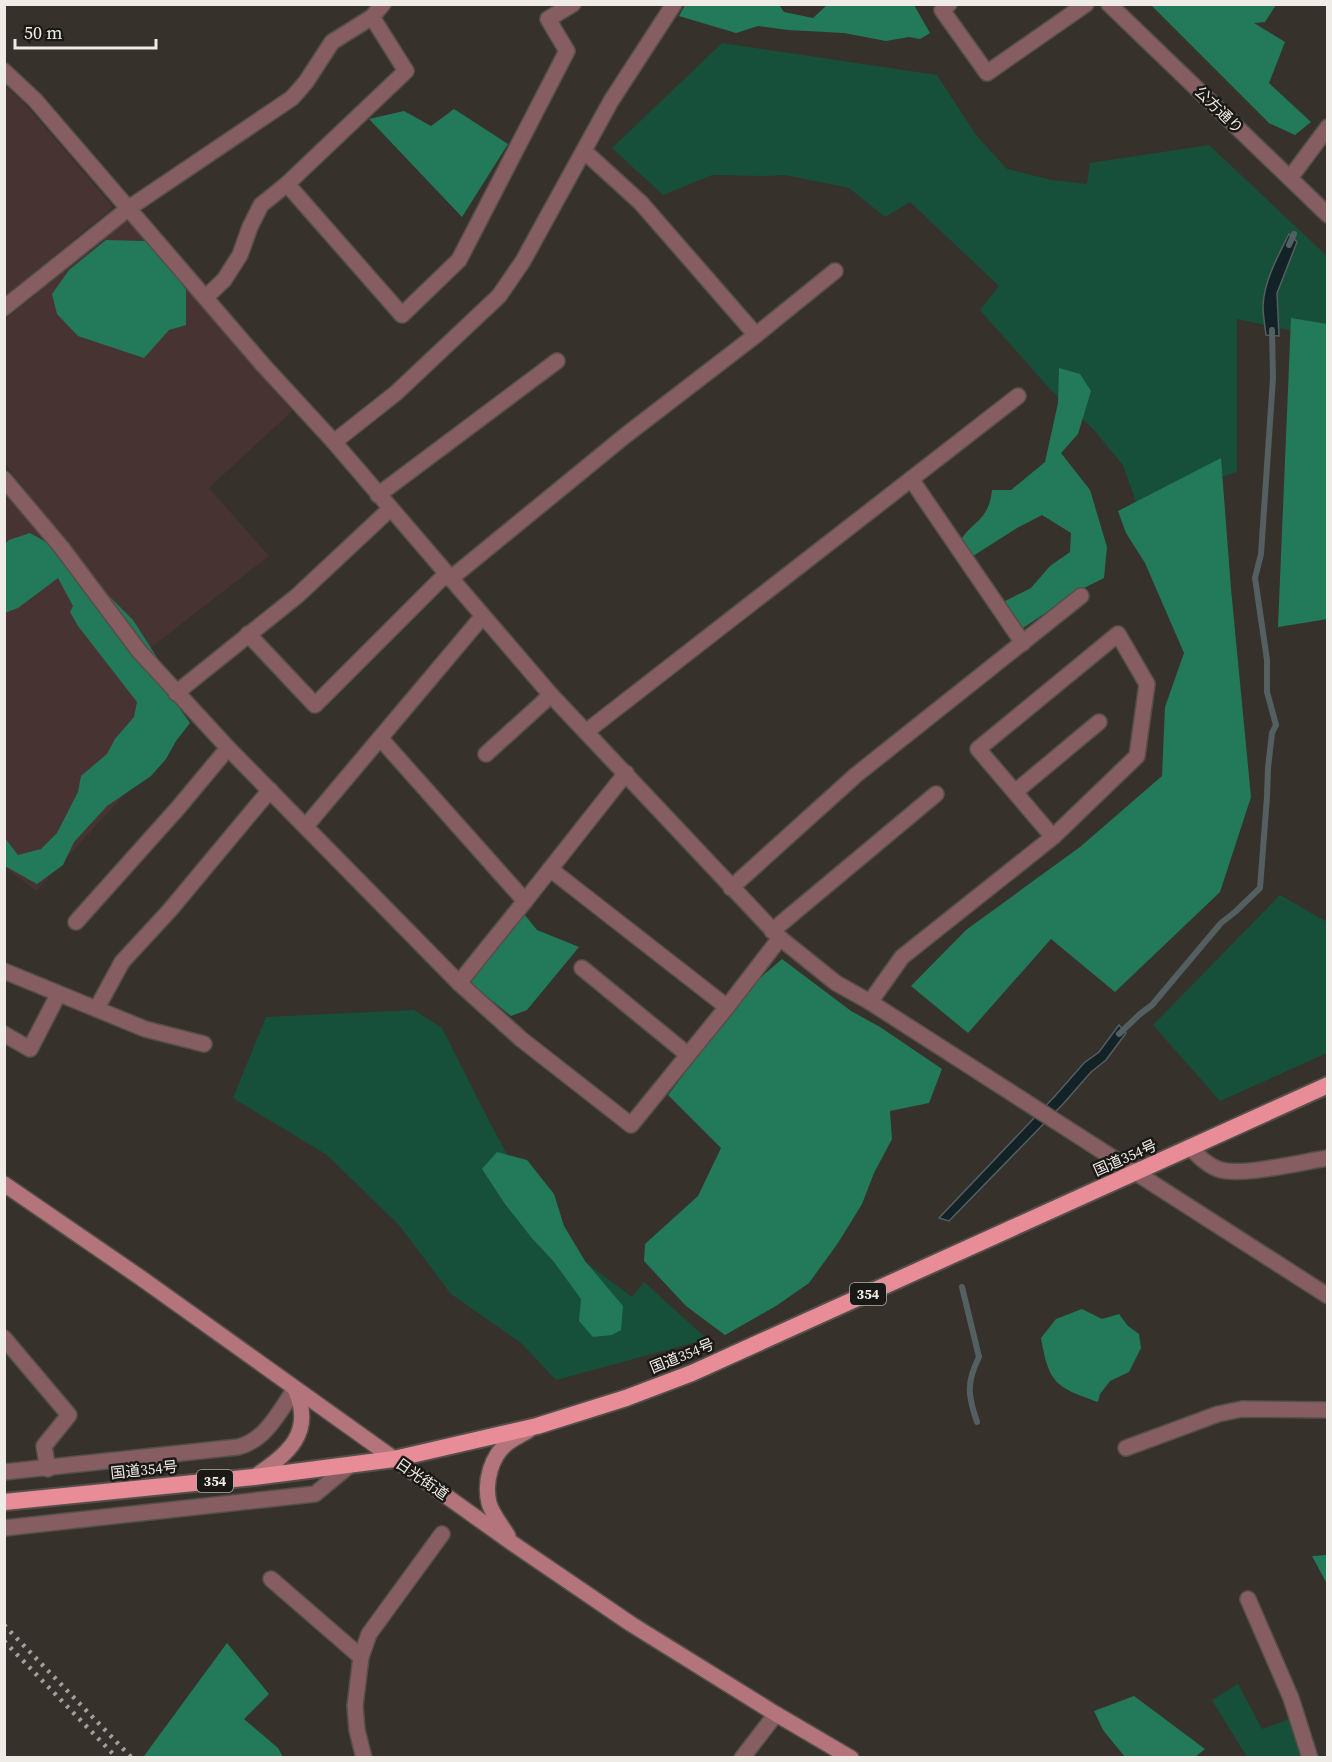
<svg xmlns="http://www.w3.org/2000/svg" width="1332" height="1762" viewBox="0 0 1332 1762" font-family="'Source Serif 4','Noto Sans JP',serif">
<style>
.industrial{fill:#483333}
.green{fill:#17503a}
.forest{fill:#237a5a}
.water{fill:#122227;stroke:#545f61;stroke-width:1.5}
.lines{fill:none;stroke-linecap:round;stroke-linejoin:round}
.stream{stroke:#545f61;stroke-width:6}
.minor-casing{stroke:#544f49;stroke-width:18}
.tertiary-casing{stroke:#544f49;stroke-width:18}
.secondary-casing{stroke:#544f49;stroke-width:18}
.trunk-casing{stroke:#544f49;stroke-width:20}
.minor{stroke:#865d61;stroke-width:15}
.tertiary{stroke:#865d61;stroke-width:15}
.secondary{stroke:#b4747b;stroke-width:15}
.trunk{stroke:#e88d98;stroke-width:16}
.rail{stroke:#a39f9a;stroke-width:4.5;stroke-dasharray:3 6;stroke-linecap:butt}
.labels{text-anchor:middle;stroke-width:5;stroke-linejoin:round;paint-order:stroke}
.shield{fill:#1b1916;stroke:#afada9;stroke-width:1.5}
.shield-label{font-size:14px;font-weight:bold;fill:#efece8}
.street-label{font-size:15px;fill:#efece8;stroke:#1b1916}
</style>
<rect width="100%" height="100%" fill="#36312b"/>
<!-- industrial -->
<g class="industrial">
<path d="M5 86 25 104 113 207 5 297Z"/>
<path d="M127 219 292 411 209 488 269 556 149 649 5 464V320Z"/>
<path d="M4 489 190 723 36 891 5 867Z"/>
</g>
<!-- green -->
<g class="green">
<path d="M722 43 937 75 976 135 1007 169 1051 180 1087 184 1090 163 1209 145 1327 256V338L1237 319V472L1136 502 1123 465 1094 430 1049 388 980 310 999 286 910 202 885 217 849 188 785 175 766 176 712 175 663 195 612 148Z"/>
<path d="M1280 895 1327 922V1053L1220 1101 1153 1025Z"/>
<path d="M414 1010 442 1028 490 1123 553 1238 632 1297 644 1282 707 1339 556 1380 521 1343 451 1294 399 1225 327 1155 233 1098 266 1017Z"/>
<path d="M1238 1684 1262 1729 1290 1719 1304 1757H1247L1212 1700Z"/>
</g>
<!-- forest -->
<g class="forest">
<path d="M685 5H779L784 12 813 18 827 5H914L930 33 920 39 909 37 886 41 844 33 788 30 758 26 736 33 679 16Z"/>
<path d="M1151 5H1276L1265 22 1254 23 1285 42 1269 83 1311 122 1295 135 1269 123Z"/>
<path d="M454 109 508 144 462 217 369 119 404 111 431 126Z"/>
<path d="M106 240 145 241 169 265 186 290V325L169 330 144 358 78 336 57 314 52 294 69 270Z"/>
<path d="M1291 318 1327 324 1328 619 1278 627Z"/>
<path d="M1059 368 1080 374 1091 391 1078 434 1061 453 1090 490 1107 547 1104 578 1078 591 1020 630 1005 601 1031 588 1050 566 1070 552 1071 533 1042 515 1017 528 962 563 961 539C976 519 989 519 992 490H1011L1045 462 1058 403Z"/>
<path d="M1221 458 1231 589 1251 797 1220 892 1115 992 1051 939 968 1033 911 986 966 930 1080 847 1162 776 1165 707 1184 653 1145 563 1126 533 1118 511Z"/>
<path d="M30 533 80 561 106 593 133 620 158 659 178 706 190 723 176 741 166 759 151 776 107 806 74 842 63 865 37 884 5 866 4 837 18 855 41 849 57 833 78 792 81 776 107 754 115 739 134 717 137 702 78 626 70 612 73 606 58 578 18 608 5 613V544L9 540Z"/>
<path d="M524 914 537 930 579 947 527 1010 511 1016 468 981Z"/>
<path d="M782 959 851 1011 880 1027 942 1069 929 1103 890 1111 892 1139 874 1173 862 1204 838 1243 809 1283 776 1306 725 1335 686 1306 644 1261 645 1244 698 1196 721 1148 668 1095 752 985Z"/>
<path d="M497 1152 527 1160 554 1194 564 1226 585 1261 623 1306 621 1330 612 1335 593 1337 579 1321 581 1299 554 1262 531 1237 505 1204 482 1169Z"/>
<path d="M1082 1309 1102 1319 1119 1314 1128 1326 1139 1334 1141 1348 1129 1372 1110 1381 1100 1394 1098 1402C1056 1387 1049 1384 1041 1338L1056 1319Z"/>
<path d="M1327 1555H1328L1327 1584 1312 1556Z"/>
<path d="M227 1643 269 1694 244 1719 278 1748 283 1757H145L144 1756Z"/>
<path d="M1134 1696 1205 1749 1195 1757H1125L1103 1730 1094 1711Z"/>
</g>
<!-- water -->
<g class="water">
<path d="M1289 234 1297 242 1277 293 1279 336 1266 335C1265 326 1263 316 1263 306 1264 281 1278 256 1289 234Z"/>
<path d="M1119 1025 1126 1033 1106 1060 1091 1072 1063 1104 949 1221 939 1218 1055 1096 1084 1063 1099 1052Z"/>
</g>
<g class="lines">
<!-- stream -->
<g class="stream">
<path d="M1289 245 1294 234"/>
<path d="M1119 1034 1140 1014 1152 1005 1221 923 1235 912 1260 888 1267 797 1268 768 1272 733 1276 725 1267 692V660L1255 578 1261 554 1273 378 1272 330"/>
<path d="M962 1287 979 1357C966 1383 968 1396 977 1422"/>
</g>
<defs>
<g id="minor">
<path d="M949 4 942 10 987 73 1086 4"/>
<path d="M372 17 406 71 287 184 402 315 459 260 567 51 548 19 573 4"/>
<path d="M4 71 35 100 264 366 334 442 551 695 780 938 836 983 870 1002 1328 1296"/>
<path d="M1290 178 1328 127"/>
<path d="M206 297 224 280 240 255 250 227 261 205 287 184"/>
<path d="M4 308 129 208 292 98 306 82 332 42 372 17 383 4"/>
<path d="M756 335 835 271"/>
<path d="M334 442 396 393 499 296 523 261 611 101 674 4"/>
<path d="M4 479 62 548 139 651 228 748 459 983 521 1039 631 1125 727 1007 780 938"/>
<path d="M911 479 1023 643"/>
<path d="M378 495 557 361"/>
<path d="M450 579 626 435 756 335 641 203 584 151"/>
<path d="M248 634 315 705 446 574"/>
<path d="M176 693 297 596 390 509"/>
<path d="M587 731 1018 396"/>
<path d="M380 738 525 901 459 983"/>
<path d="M486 754 551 695"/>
<path d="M1015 792 1099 722"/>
<path d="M306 826 482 617"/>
<path d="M550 869 727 1007"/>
<path d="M731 888 856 775 1081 596"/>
<path d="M525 901 626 773"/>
<path d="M76 922 178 808 228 748"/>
<path d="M772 931 936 794"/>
<path d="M582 968 687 1054"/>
<path d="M4 971 145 1029 204 1044"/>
<path d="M870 1002 902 957 1053 837 1137 756 1147 684 1118 634 978 749 1053 837"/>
<path d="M97 1008 122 962 170 910 270 790"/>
<path d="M4 1034 30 1049 58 995"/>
<path d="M1191 1148C1199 1157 1209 1167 1221 1170 1245 1176 1301 1162 1328 1158"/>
<path d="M4 1338 69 1415 44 1446 48 1469"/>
<path d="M1126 1448 1218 1414 1242 1409 1328 1410"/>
<path d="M4 1472 238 1447C266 1440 279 1412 295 1389"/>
<path d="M4 1528 315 1494 350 1465"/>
<path d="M271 1579 361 1657"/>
<path d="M1248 1599 1291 1698 1310 1758"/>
<path d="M364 1758 357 1730 355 1706 361 1657 369 1634 442 1534"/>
<path d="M742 1758 776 1714"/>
</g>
<path id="tertiary" d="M1109 4 1328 215"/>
<g id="secondary">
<path d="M4 1184 141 1278 512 1543 631 1624 776 1714 851 1758"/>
<path d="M254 1477C288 1454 315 1433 295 1389"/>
<path d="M508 1536C502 1526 492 1514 489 1503 484 1482 491 1455 509 1442 515 1438 523 1434 529 1430"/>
</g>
<path id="trunk" d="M4 1502 254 1477 394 1459 537 1426 626 1398 692 1373 1328 1085"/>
</defs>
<!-- minor casing -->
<use href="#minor" class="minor-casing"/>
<!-- tertiary casing -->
<use href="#tertiary" class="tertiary-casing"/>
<!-- secondary casing -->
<use href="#secondary" class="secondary-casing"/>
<!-- trunk casing -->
<use href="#trunk" class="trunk-casing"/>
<!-- minor -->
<use href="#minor" class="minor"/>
<!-- tertiary -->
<use href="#tertiary" class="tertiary"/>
<!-- secondary -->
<use href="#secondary" class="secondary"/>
<!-- trunk -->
<use href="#trunk" class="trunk"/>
<!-- rail -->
<g class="rail">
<path d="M4 1625 132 1758"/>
<path d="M4 1641 117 1758"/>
</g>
</g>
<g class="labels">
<!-- shield labels -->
<g class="shield">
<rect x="850" y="1283" width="36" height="22" rx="4.5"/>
<rect x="197" y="1470" width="36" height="22" rx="4.5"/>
</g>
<g class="shield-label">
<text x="868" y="1299">354</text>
<text x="215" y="1486">354</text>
</g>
<!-- street labels -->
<g class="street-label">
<text transform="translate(1219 110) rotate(44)" y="5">公方通り</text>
<text transform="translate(1125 1158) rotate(-24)" y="5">国道354号</text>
<text transform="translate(682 1356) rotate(-22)" y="5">国道354号</text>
<text transform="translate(144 1470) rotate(-6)" y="5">国道354号</text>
<text transform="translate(422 1479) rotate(35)" y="5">日光街道</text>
</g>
</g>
<!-- border -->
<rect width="1332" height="1762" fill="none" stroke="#efece8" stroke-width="12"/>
<!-- scale -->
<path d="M15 39v9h141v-9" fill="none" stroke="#efece8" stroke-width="3"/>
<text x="24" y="39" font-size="18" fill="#efece8" stroke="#1b1916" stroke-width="4.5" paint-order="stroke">50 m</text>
</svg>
